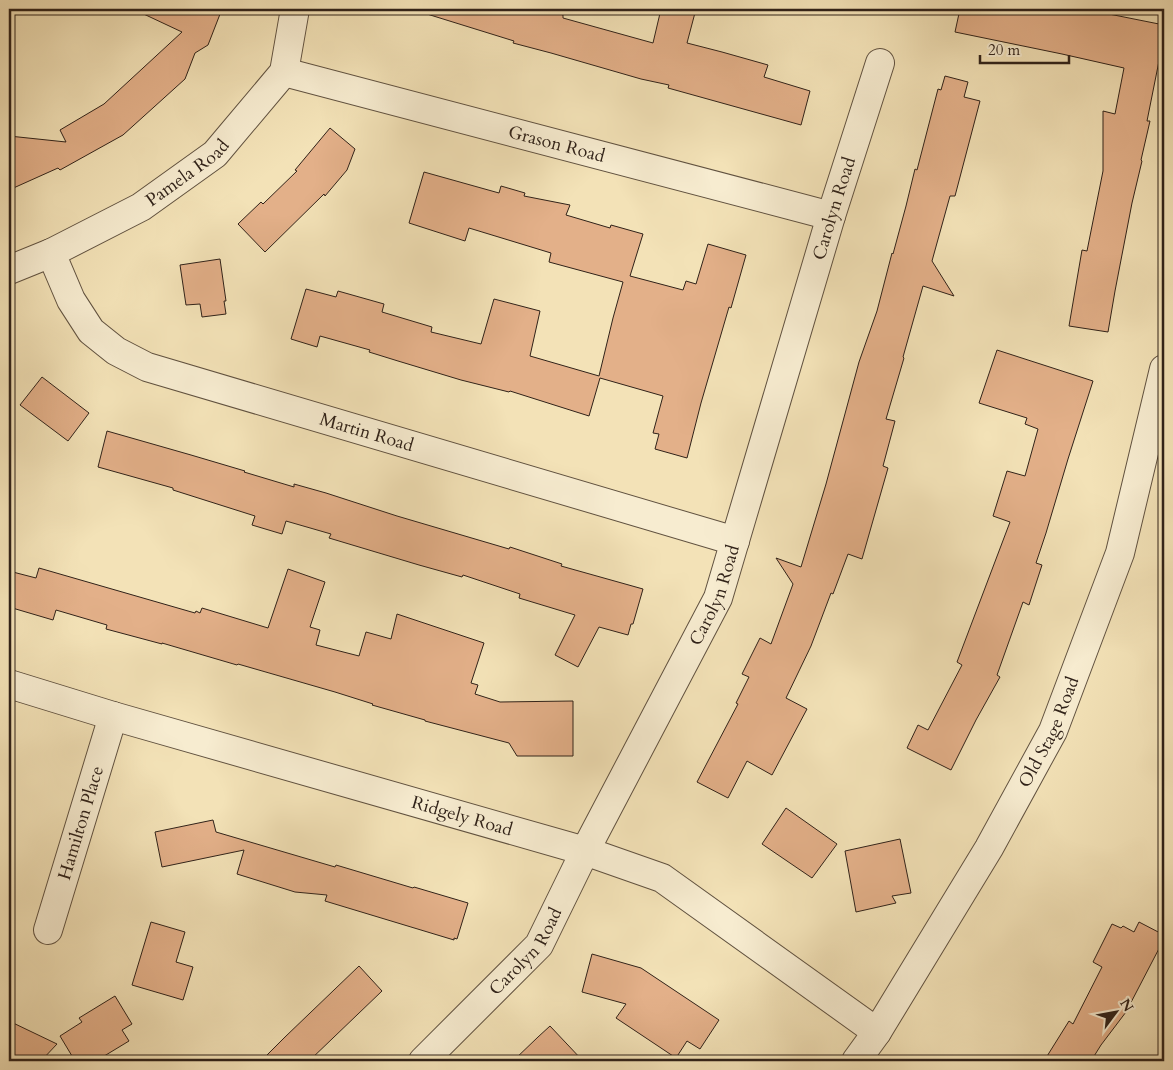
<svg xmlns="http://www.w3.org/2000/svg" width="1173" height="1070" viewBox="0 0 1173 1070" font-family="Cardo,serif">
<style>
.building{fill:#e3b089;stroke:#302219}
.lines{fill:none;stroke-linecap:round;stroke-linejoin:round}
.minor-casing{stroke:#615240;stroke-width:30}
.minor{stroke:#f7ecd0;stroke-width:28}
.labels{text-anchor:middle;stroke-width:5;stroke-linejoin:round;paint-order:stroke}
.street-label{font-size:18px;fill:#302219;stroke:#f7ecd0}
</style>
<rect width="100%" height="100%" fill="#f3e2b7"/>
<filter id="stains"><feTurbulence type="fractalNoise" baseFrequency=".004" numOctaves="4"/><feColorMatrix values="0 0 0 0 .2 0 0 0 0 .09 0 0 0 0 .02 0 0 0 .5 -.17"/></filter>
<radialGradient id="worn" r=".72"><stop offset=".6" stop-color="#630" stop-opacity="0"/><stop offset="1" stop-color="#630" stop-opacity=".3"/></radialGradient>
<!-- building -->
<g class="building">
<path d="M133 9H222L208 45 195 53 185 79 123 135 60 170 58 168 9 190V136L66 142 60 130 104 104 182 32Z"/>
<path d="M428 9H543L563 15V18L653 43 661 9H696L687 43 722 52 768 65 764 77 810 91 801 125 668 88 669 85 641 79 551 53 513 43 514 41 427 14Z"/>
<path d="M960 9H1084L1164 25V36L1147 121H1150L1141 160 1142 161 1132 203 1115 291 1108 332 1069 326 1082 250 1087 251 1103 171V111L1115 114 1124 68 1062 54 955 32Z"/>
<path d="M945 76 968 82 964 97 980 101 955 196H950L932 261 954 296 923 286 903 357 904 358 886 419 895 421 883 466 888 468 862 559 848 554 833 594 831 593 811 646 786 698 807 709 772 775 747 761 728 798 697 782 738 704 736 703 749 677 742 674 760 638 771 644 793 584 776 558 801 567 826 484 859 362 877 311 892 253 893 254 906 206 915 169 917 170 938 89 941 90Z"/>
<path d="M330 128 355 149 347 170 325 196 324 194 265 252 238 224 261 202 263 204 297 171 295 170Z"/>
<path d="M424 172 499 193 501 186 525 193 524 196 570 205 566 215 610 228 611 225 643 234 630 276 683 290 686 281 696 284 708 244 746 255 731 308 729 307 701 403 687 458 655 449 659 434 653 433 663 396 600 378 589 416 510 391 509 392 461 380 398 361 369 352 370 350 320 336 317 347 291 339 306 289 336 297 338 291 384 304 382 312 432 327 431 332 481 344 494 299 540 311 530 356 599 376 613 318 623 282 549 262 551 253 469 228 465 241 409 223Z"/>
<path d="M220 259 226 301H224L226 314 202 317 200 304 186 305 180 265Z"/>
<path d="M997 350 1093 381 1068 459 1046 533 1036 563 1042 565 1029 605 1023 602 997 675 1000 677 976 720 951 770 907 748 918 725 928 730 962 665 957 662 1010 522 993 516 1007 471 1025 476 1038 429 1025 424 1027 418 979 403Z"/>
<path d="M42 377 89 413 68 441 20 405Z"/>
<path d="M107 431 191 455 245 471 244 472 294 487V484L326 493 397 516 509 549 510 547 562 564 561 566 643 589 633 624H631L628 635 599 627 578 667 555 655 575 615 519 598 520 594 463 575 462 577 419 565 329 538 331 534 286 521 282 534 252 525 255 516 173 490V488L98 467Z"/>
<path d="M39 568 195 613 196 611 200 613 202 608 268 628 288 569 325 582 310 627 320 630 316 645 359 656 366 632 391 639 397 614 484 643 471 683 478 685 475 694 500 702 573 701V756H517L509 743 425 721V720L372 705 373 704 335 692 238 664 237 665 162 643V644L106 629 107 625 56 610 53 620 9 607V571L36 578Z"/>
<path d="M786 808 837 844 812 878 762 844Z"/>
<path d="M213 820 216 832 335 867 336 865 413 888 414 887 468 903 457 939 454 938V940L325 901 327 895 295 892 237 874 244 850 162 867 155 832Z"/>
<path d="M900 839 911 893 892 896 896 903 856 912 845 851Z"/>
<path d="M151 922 185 932 176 962 193 967 183 1000 132 985Z"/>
<path d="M1139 922 1164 935V939L1126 1012 1101 1045 1091 1061H1044L1069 1021 1073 1024 1102 967 1093 962 1112 924 1121 928 1123 926 1134 932Z"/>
<path d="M592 954 641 968 719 1020 700 1049 687 1041 676 1058 616 1018 626 1004 582 992Z"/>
<path d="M359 966 382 991 309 1061H261L285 1037Z"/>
<path d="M115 996 132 1024 122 1030 129 1041 96 1061H75L60 1036 82 1022 79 1018Z"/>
<path d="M9 1021 57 1044 41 1061H9Z"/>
<path d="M550 1026 583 1061H513L538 1037Z"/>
</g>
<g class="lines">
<defs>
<g id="minor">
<path id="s1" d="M284 72 831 216"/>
<path id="s2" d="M51 253 71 300 91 331 116 351 147 367 735 541"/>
<path id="s3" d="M9 270 51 253 141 207 215 154 284 72 295 9"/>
<path id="s4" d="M9 684 113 716 585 851 662 878 877 1032"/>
<path id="s5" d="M48 930 113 716"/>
<path id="s6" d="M423 1061 539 945 585 851 718 598 831 216 880 63"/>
<path id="s7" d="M856 1061 877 1032 989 848 1053 731 1120 553 1164 369"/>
</g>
</defs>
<!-- minor casing -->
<use href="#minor" class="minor-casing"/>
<!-- minor -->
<use href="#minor" class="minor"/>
</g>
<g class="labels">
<!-- street labels -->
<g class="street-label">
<text dy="6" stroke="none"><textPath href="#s1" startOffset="282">Grason Road</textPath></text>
<text dy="6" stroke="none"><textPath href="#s3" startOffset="204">Pamela Road</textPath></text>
<text dy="6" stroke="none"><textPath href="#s6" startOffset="961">Carolyn Road</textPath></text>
<text dy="6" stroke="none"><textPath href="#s2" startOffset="384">Martin Road</textPath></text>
<text dy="6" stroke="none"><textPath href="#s6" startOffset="556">Carolyn Road</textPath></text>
<text dy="6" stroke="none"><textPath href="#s7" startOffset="382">Old Stage Road</textPath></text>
<text dy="6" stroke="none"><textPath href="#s4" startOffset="472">Ridgely Road</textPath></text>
<text dy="6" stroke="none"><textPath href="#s5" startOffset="112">Hamilton Place</textPath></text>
<text dy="6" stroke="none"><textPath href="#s6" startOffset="151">Carolyn Road</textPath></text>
</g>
</g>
<!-- margin -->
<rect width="1173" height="1070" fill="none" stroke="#f3e2b7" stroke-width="30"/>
<rect x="10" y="10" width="1153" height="1050" fill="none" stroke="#302219" stroke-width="2.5"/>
<rect x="15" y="15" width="1143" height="1040" fill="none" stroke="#302219"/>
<!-- north arrow -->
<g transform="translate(1116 1012) rotate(58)" stroke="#f7ecd0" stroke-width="4" paint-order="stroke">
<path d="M0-4L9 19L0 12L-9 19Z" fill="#302219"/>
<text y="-8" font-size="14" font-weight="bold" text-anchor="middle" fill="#302219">N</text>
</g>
<!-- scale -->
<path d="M980 55v8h89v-8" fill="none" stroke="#302219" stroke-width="2.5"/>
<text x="988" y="55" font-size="15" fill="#302219" stroke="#f7ecd0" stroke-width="4" paint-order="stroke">20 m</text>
<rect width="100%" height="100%" filter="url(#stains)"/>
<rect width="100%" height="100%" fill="url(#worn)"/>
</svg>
